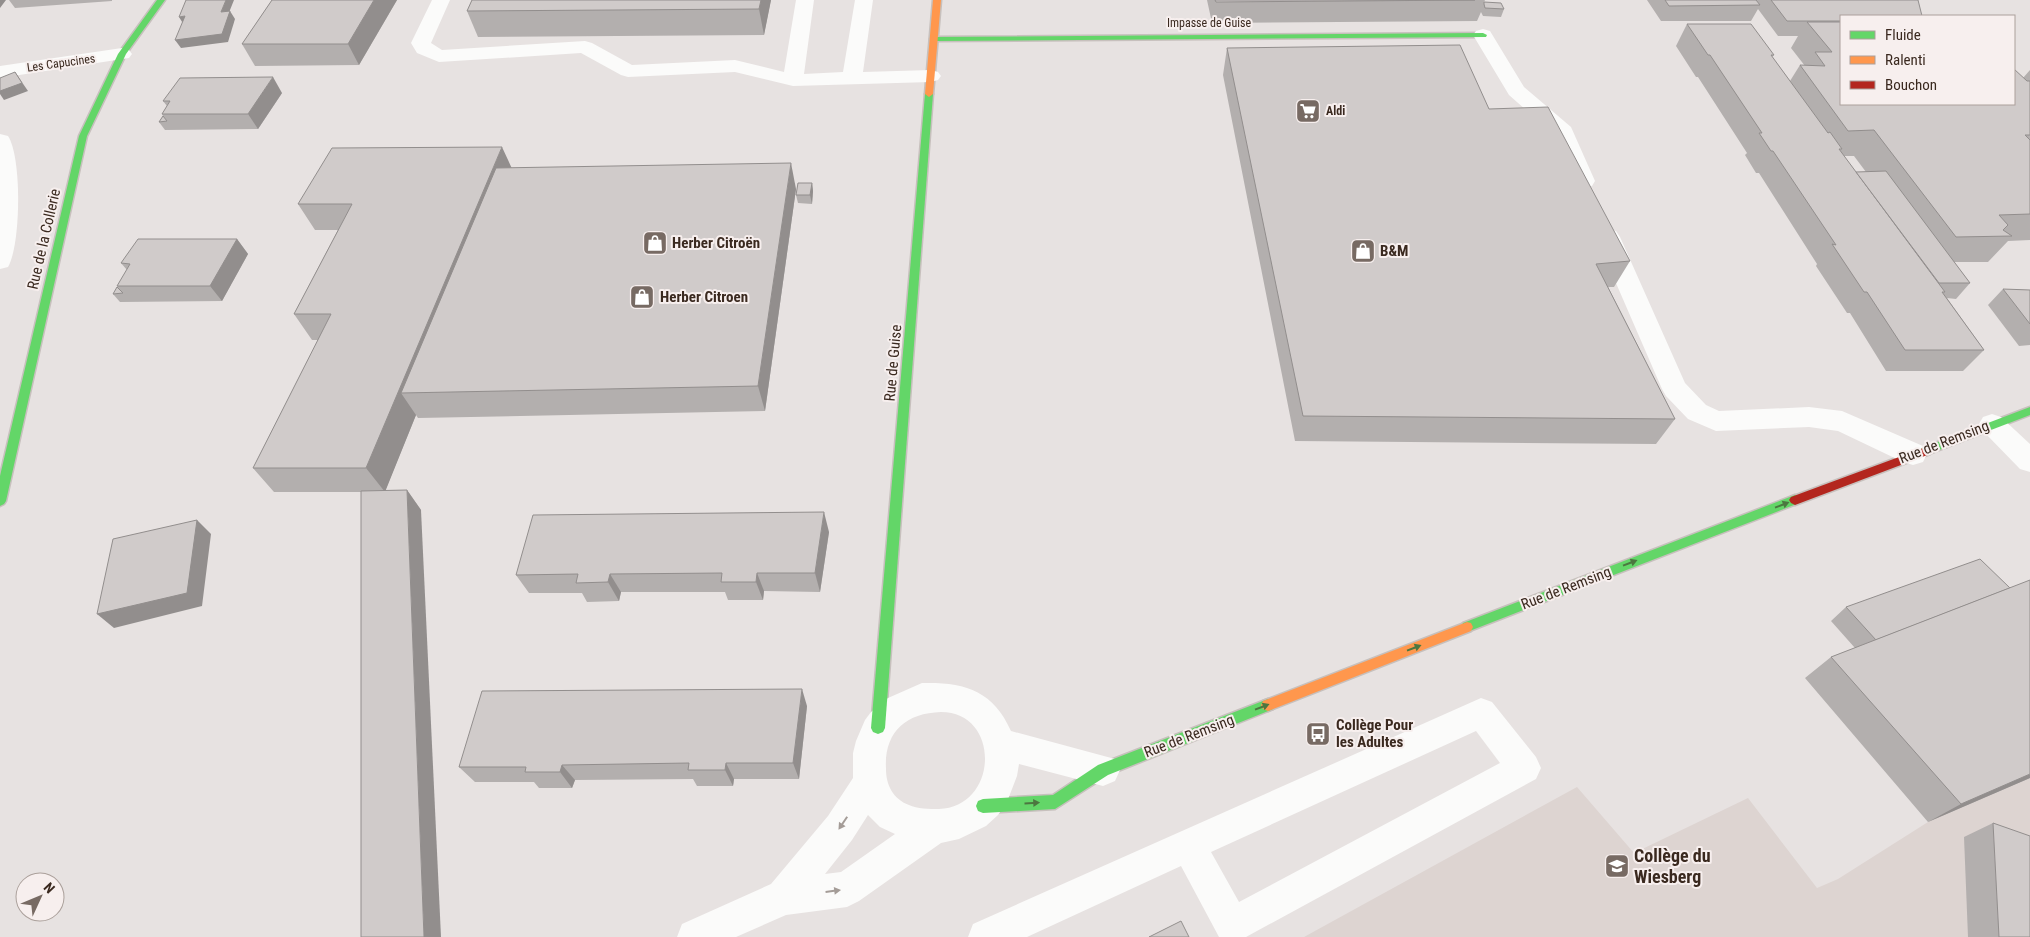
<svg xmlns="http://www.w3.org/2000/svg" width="2030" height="937" viewBox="0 0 2030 937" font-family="'Roboto Condensed',sans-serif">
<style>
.built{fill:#ddd4d1}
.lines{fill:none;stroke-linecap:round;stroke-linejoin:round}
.fast-casing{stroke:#c7c0bd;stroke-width:3}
.slow-casing{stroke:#c7c0bd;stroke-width:3}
.jam-casing{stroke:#c7c0bd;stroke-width:3}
.lane{fill:#fbfbfa;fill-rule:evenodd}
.street{fill:#fbfbfa;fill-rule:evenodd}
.fast{fill:#63d668;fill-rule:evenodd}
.slow{fill:#ff974d;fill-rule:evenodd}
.jam{fill:#b3261e;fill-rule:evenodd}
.wall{fill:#b3afae;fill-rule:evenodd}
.shaded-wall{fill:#928e8d}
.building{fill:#d0cbca;stroke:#928e8d}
.oneway{fill:#4c7740}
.oneway2{fill:#a49c97}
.labels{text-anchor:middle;stroke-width:4;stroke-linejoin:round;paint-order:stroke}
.far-street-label{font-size:12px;fill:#3a291f;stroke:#f7efee}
.far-poi-label{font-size:12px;font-weight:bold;fill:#3a291f;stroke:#f7efee;text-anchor:start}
.street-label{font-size:15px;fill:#3a291f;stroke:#f7efee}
.poi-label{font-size:15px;font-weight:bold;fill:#3a291f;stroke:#f7efee;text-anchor:start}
.near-poi-label{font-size:18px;font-weight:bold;fill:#3a291f;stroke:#f7efee;text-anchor:start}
</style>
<rect width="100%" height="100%" fill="#e7e2e1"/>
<!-- built -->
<path class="built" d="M2030 778V937H1304L1577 787 1634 853 1748 798 1817 888 1838 879 1928 822Z"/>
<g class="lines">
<defs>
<g id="fast">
<path d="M157 0H165L126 54 87 136 6 501 4 504 0 506V476L79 136 118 54Z"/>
<path d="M1483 33 1487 35 1486 37 934 41 930 39 934 37Z"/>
<path d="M929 91 933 94 885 728 883 732 878 734 873 732 871 728 925 94Z"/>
<path d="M2030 407V415L1926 455 1922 454 1920 451 1922 448Z"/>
<path d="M1795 495 1799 497 1801 500 1799 503 1467 632 1463 631 1461 627 1463 623Z"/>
<path d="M1268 699 1273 701 1275 705 1273 709 1108 775 1055 809 983 813 978 811 976 806 978 801 983 799 1053 795 1098 765Z"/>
</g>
<g id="slow">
<path d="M933 0H941L933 94 929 97 925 94Z"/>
<path d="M1467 622 1471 623 1473 627 1471 631 1268 711 1263 709 1261 705 1263 701Z"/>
</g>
<path id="jam" d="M1926 447 1930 448 1932 451 1930 454 1795 505 1791 503 1789 500 1791 497Z"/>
</defs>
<!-- fast casing -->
<use href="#fast" class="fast-casing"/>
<!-- slow casing -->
<use href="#slow" class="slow-casing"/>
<!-- jam casing -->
<use href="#jam" class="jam-casing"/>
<!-- lane -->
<g class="lane">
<path d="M432 0H450L431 43 442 50 585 41 592 43 632 65 735 60 784 72 796 0H814L804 74 843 72 855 0H873L863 72 931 70 938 72 941 76 938 80 931 82 793 86 735 72 628 77 621 75 581 53 439 62 417 53 411 43Z"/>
<path d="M1483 29 1490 31 1524 87 1571 127 1595 181 1592 186 1584 188 1576 186 1554 135 1509 95 1473 35 1476 31Z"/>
<path d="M1608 229 1616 231 1620 237 1685 383 1706 405 1719 411 1809 407 1842 411 1923 446 1927 454 1923 462 1913 465 1903 462 1838 431 1809 427 1716 431 1688 419 1666 396 1662 389 1596 237 1600 231Z"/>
<path d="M1481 698 1492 702 1536 757 1541 768 1536 779 1246 937H1219L1181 866 1027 937H968L973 924ZM1476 731 1500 763 1239 902 1211 852Z"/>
</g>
<!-- street -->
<g class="street">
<path d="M122 48 129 50 132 54 129 58 0 78V66Z"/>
<path d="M0 134 8 136C22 157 21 245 8 267L0 269Z"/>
<path d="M1992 414 2001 417 2030 444V472L2020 469 1983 431 1979 424 1983 417Z"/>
<path d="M922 683C964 682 993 690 1011 731L1115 759 1120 770 1115 781 1103 786 1019 764 1017 776 1007 802 998 815 986 826 959 839 941 843 859 901 847 907 786 915 736 937H677L682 924 771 884 828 816 853 778V753L856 741 865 720 871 712 888 698ZM941 712C1001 712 999 807 939 809 929 809 917 809 909 805 893 799 886 785 886 769 884 733 905 713 941 712ZM868 815 880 827 895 834 841 872 825 874 852 840Z"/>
</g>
<!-- fast -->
<use href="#fast" class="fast"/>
<!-- slow -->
<use href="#slow" class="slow"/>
<!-- jam -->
<use href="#jam" class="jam"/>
</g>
<!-- wall -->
<g class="wall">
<path d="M9 0H112V1L15 8Z"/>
<path d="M272 0H397L359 65 255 66 242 44Z"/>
<path d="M472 0H771L764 35 478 37 467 11Z"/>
<path d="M1207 0H1485L1484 2 1504 9 1501 17 1483 16 1481 12 1477 21 1212 23Z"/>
<path d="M1647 0H1918L1841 104 2023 78 2030 70V240L2008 241 1988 262H1954L1970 283 1956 299 1947 298 1984 350 1963 371H1886L1850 313H1847L1816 266 1817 264 1759 173H1756L1745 155 1747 153 1698 77H1696L1676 46 1687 24 1774 55 1772 57 1790 81 1800 65 1805 66 1791 48 1798 36H1778L1758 9 1751 21H1661ZM1844 156H1854L1866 172H1856Z"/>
<path d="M1227 48 1489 109 1630 261 1614 287H1608L1675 419 1656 444 1295 441 1223 75Z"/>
<path d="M282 93 258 129 165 130 159 122 163 116 162 114 167 106 163 101Z"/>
<path d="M512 168 796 189 765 411 418 418 416 415 385 491 407 490 421 510 361 492H274L253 468 318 340H312L294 314 338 230H315L298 204Z"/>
<path d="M812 183 813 191 812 204 798 203 796 195Z"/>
<path d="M237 239 248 254 222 301 120 302 113 294 127 270 121 263Z"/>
<path d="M2003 289 2030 290V345L2019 346 1988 305Z"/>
<path d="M829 532 820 592 764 591 763 600H728L725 592H621L619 601 587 602 582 593H529L516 575Z"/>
<path d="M1846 607 2030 778 1928 822 1805 678 1831 657 1855 648 1831 621Z"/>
<path d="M807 706 799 779H734L733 786H697L693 779 575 780 572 788H539L534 782H475L459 767Z"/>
<path d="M1993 823 2030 937H1968L1964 837Z"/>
</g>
<!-- shaded-wall -->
<g class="shaded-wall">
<path d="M0 0H6L0 8Z"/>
<path d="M226 0H234L226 20 221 12Z"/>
<path d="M374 0H397L359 65 348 44Z"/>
<path d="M761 0H771L764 35 759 9Z"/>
<path d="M230 11 235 19 228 42 181 48 175 40Z"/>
<path d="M185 16 184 25 179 17Z"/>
<path d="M15 72 28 91 4 100 0 94V91Z"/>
<path d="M273 77 282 93 258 129 248 114Z"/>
<path d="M502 147 514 173 401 393 416 415 385 492 366 468Z"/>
<path d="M791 163 796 189 765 411 758 386Z"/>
<path d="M812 183 813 191 812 204 810 195Z"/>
<path d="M237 239 248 254 222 301 210 286Z"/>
<path d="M407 490 421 510 441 937H424Z"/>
<path d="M824 512 829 532 820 592 815 573Z"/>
<path d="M197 520 211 534 202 606 114 628 97 614Z"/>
<path d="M757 573 764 591 763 600 756 582Z"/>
<path d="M610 574 621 592 619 601 608 582Z"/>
<path d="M802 689 807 706 799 779 793 763Z"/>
<path d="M726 763 734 779 733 786 725 770Z"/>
<path d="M562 765 575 780 572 788 560 772Z"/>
<path d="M2030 774V778L1928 822 1961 804Z"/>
</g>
<!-- building -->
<g class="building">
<path d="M186 0H226L221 12 230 11 222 34 175 40 185 16 179 17Z"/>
<path d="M272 0H374L348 44H242Z"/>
<path d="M472 0H761L759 9 467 11Z"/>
<path d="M1215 0H1475L1216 2Z"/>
<path d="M1665 0H1756L1760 5 1669 6Z"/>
<path d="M1771 0H1918L1922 16H1841V21H1787Z"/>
<path d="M1484 2 1501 3 1504 9 1485 8 1484 4Z"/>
<path d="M1807 22H1841V104H2014V69L2027 81H2030V135H2025L2030 140V214L1999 215 2008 225 2003 230 2012 236 1956 237 1874 130 1848 131 1800 65 1825 66 1815 52H1832Z"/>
<path d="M1687 24H1751L1774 55H1771L1828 133 1830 132 1842 149H1839L1945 292H1942L1984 350H1905L1867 292H1864L1832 244 1836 245 1773 151H1771L1759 133H1762L1710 55H1708Z"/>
<path d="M1460 45 1489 109 1548 107 1630 261 1596 264 1675 419 1303 416 1227 48Z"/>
<path d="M15 72 22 83 0 91V78Z"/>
<path d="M273 77 248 114H162L170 101H163L180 78Z"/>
<path d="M163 116 167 121 159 122Z"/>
<path d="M502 147 366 468H253L331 314H294L352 204H298L332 148Z"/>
<path d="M791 163 758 386 401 393 496 168Z"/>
<path d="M1886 171 1970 283H1939L1856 172Z"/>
<path d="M798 183H812L810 195H796Z"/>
<path d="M138 239H237L210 286H117L130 264 121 263Z"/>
<path d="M117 287 123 293 113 294Z"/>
<path d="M2003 289 2030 290V324Z"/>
<path d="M407 490 424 937H361V491Z"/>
<path d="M824 512 815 573H757L756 582H721L722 573 610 574 608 582 576 583 578 574 516 575 533 515Z"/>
<path d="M197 520 187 593 97 614 113 539Z"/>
<path d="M1980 559 2010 588 1876 640 1846 607Z"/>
<path d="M2030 580V774L1961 804 1831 657Z"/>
<path d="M802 689 793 763H726L725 770H688L689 763 562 765 560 772H525L526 767H459L482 691Z"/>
<path d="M1993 823 2030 836V937H1999Z"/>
<path d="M1181 921 1189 937H1149Z"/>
</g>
<!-- one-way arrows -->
<defs><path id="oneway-solid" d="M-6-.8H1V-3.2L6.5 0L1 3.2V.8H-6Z" transform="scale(1.25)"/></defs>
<g class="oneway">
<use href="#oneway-solid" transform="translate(1782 505) rotate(-21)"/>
<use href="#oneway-solid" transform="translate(1630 563) rotate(-21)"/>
<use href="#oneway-solid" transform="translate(1414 648) rotate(-21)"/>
<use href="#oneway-solid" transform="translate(1262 707) rotate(-21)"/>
<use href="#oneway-solid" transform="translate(1032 803) rotate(-3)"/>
</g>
<g class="oneway2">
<use href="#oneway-solid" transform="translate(843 823) rotate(124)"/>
<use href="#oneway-solid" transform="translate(833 891) rotate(-7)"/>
</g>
<!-- icons -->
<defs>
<symbol id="supermarket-square" viewBox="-11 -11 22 22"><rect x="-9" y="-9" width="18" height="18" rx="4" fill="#776a63" stroke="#f7efee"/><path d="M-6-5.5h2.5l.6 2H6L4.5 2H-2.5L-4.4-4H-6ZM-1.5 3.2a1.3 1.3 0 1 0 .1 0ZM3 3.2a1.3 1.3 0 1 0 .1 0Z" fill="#fff"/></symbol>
<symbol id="shop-square" viewBox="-11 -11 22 22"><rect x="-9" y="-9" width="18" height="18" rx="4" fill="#776a63" stroke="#f7efee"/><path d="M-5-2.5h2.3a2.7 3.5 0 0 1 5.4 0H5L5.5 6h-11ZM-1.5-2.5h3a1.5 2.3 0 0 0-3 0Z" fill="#fff"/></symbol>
<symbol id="bus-square" viewBox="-11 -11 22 22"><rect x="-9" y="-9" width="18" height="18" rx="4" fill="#776a63" stroke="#f7efee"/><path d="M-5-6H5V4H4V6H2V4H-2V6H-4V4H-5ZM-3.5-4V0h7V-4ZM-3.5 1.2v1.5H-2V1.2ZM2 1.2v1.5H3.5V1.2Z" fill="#fff"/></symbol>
<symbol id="school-square" viewBox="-11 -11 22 22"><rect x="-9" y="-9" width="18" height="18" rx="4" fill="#776a63" stroke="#f7efee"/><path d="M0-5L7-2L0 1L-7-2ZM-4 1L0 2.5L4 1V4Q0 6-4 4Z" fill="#fff"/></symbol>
</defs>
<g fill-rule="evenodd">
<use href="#supermarket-square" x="1294" y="97" width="28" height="28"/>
<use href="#shop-square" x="641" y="229" width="28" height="28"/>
<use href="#shop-square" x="1349" y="237" width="28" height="28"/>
<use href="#shop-square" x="628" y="283" width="28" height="28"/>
<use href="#bus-square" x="1304" y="720" width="28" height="28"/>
<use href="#school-square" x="1603" y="852" width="28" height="28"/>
</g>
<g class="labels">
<!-- far-street labels -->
<g class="far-street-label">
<text x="1209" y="27">Impasse de Guise</text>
<text transform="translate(61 63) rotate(-8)" y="4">Les Capucines</text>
</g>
<!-- far-poi labels -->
<g class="far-poi-label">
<text x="1326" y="115">Aldi</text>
</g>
<!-- street labels -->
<g class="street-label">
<text transform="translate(44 239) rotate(-77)" y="5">Rue de la Collerie</text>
<text transform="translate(893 363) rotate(-85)" y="5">Rue de Guise</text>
<text transform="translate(1944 442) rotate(-21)" y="5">Rue de Remsing</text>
<text transform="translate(1566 588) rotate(-21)" y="5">Rue de Remsing</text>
<text transform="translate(1189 736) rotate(-21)" y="5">Rue de Remsing</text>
</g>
<!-- poi labels -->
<g class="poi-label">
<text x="672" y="248">Herber Citroën</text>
<text x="1380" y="256">B&amp;M</text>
<text x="660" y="302">Herber Citroen</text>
<text x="1336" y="730">Collège Pour<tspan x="1336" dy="17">les Adultes</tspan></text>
</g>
<!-- near-poi labels -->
<g class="near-poi-label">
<text x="1634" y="862">Collège du<tspan x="1634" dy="21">Wiesberg</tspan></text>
</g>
</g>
<!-- legend -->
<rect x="1840" y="15" width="175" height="90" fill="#f7efee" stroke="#aba09b"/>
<rect x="1850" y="31" width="25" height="8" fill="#63d668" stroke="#aba09b"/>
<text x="1885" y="40" font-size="15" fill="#3a291f">Fluide</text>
<rect x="1850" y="56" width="25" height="8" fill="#ff974d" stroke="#aba09b"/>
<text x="1885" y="65" font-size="15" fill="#3a291f">Ralenti</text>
<rect x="1850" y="81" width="25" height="8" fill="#b3261e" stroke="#aba09b"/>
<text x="1885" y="90" font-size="15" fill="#3a291f">Bouchon</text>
<!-- north arrow -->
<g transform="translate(40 897) rotate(46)"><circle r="24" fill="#f7efee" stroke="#aba09b"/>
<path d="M0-4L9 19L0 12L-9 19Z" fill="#776a63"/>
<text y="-8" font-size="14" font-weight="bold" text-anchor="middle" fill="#3a291f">N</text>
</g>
</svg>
